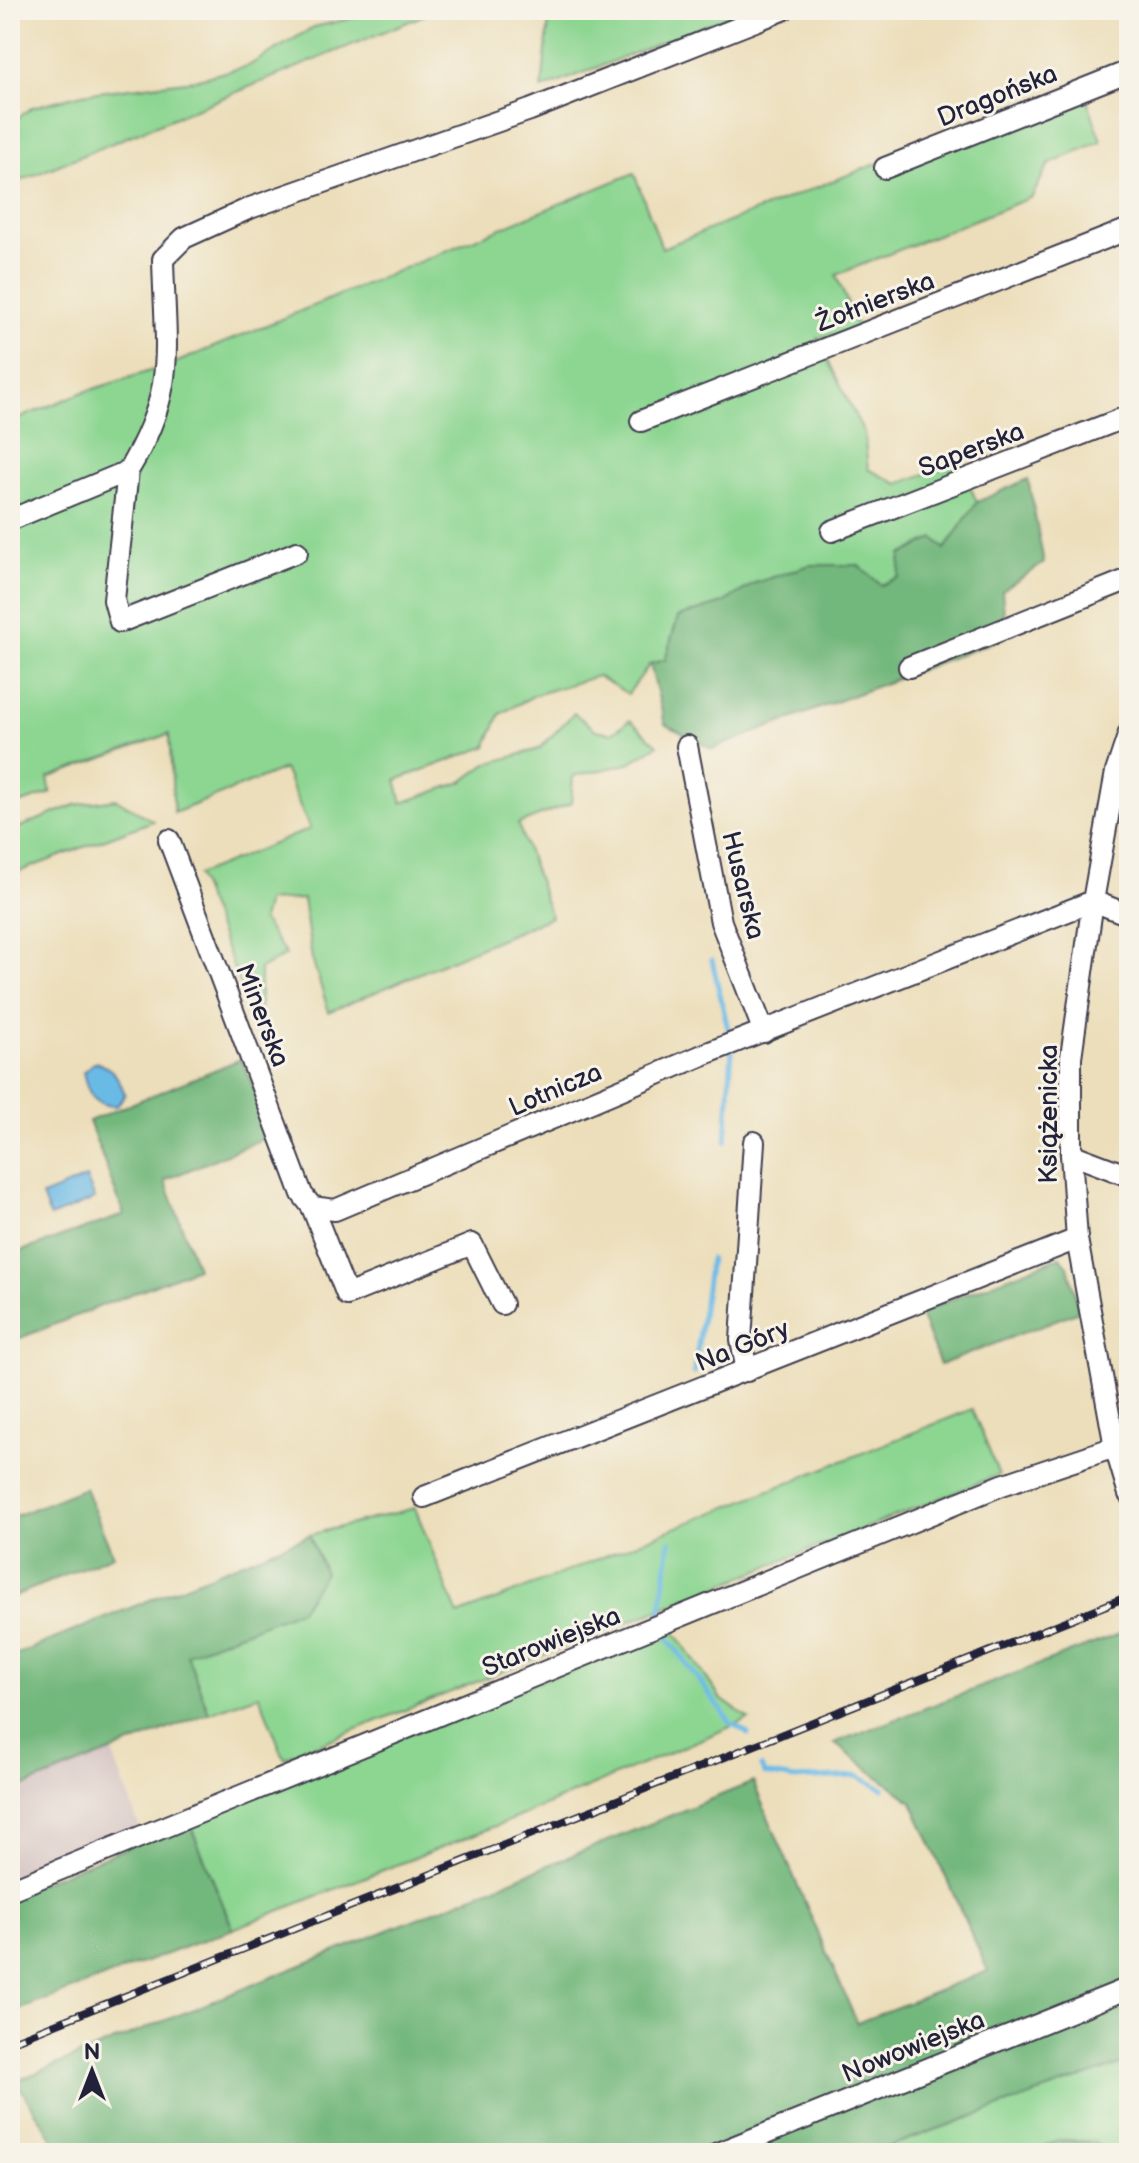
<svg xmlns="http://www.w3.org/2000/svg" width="1139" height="2163" viewBox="0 0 1139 2163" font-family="'Balsamiq Sans',sans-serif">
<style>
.industrial{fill:#d2bfbf}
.green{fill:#8dd692;stroke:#587c66;stroke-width:2}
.forest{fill:#72b77c;stroke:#4a6c5c;stroke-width:2}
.water{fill:#6bbae6;stroke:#466e90;stroke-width:2}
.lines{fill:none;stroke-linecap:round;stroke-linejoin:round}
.stream{stroke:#6bbae6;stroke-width:5}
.minor-casing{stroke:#403e4e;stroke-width:24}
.minor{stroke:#fff;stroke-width:20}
.rail-casing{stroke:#22223b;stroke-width:8}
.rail{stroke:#f7f3e8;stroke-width:5;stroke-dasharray:15;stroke-linecap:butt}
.labels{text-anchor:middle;stroke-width:6;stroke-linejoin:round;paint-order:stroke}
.street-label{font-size:26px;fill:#22223b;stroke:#f7f3e8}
</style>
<rect width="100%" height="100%" fill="#f7f3e8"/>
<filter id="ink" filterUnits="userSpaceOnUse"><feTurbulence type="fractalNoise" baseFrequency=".0125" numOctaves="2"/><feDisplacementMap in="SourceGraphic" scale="16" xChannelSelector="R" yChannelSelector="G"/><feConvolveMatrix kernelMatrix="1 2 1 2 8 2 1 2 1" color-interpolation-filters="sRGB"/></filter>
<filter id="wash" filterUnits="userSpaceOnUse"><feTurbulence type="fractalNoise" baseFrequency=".006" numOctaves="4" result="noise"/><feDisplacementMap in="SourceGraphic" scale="32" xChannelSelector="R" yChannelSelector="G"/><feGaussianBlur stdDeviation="1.8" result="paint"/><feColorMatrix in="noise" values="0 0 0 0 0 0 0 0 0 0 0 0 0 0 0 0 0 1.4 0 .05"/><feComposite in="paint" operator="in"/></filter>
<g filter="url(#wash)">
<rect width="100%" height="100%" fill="#ecdeba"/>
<!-- industrial -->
<path class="industrial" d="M112 1752 140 1828 10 1879V1792Z"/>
<!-- green -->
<g class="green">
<path d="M388 10H437L10 185V123L33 107 82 94 194 80 248 66 314 27Z"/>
<path d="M550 10H744L542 89Z"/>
<path d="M1082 83 1101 141 1048 165 1032 197 836 275 859 331 817 338 864 433 868 469 898 484 959 462 977 502 944 550 877 591 755 583 723 603 678 617 665 660 650 664 628 694 597 676 535 695 500 714 486 747 396 780 402 803 462 782 487 764 539 749 574 713 596 730 612 733 630 720 658 745 628 764 573 776 571 803 518 824 551 917 329 1012 312 959 303 899 267 901 262 920 286 955 260 969V1035L197 875 310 829 284 769 174 813 169 734 48 778 51 793 10 807V422L81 393 175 363 634 173 662 248Z"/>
<path d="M116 799 153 821 10 875V831L75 805Z"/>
<path d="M972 1409 999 1475 284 1758 259 1695 209 1713 186 1654 300 1610 325 1573 309 1535 415 1508 458 1615Z"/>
<path d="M672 1628 721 1699 749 1719 511 1820 233 1929 189 1822Z"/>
<path d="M1129 2061V2153H1107L1094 2142 1060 2140 1027 2153H870Z"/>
</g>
<!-- forest -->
<g class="forest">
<path d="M1028 479 1044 563 1002 591 1006 637 712 749 665 724 650 664 665 660 678 617 723 603 755 583 810 565H858L881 585 899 577 901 555 934 538 945 549 977 502Z"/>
<path d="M241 1059 274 1134 165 1180 197 1268 10 1342V1255L124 1215 89 1121Z"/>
<path d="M1060 1257 1068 1266 1079 1311 940 1365 919 1312Z"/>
<path d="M85 1488 113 1555 10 1598V1518Z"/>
<path d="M309 1535 325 1573 300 1610 187 1654 209 1713 10 1792V1657Z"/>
<path d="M1129 1630V2061L870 2153H62L16 2081 753 1782 857 2023 988 1971 912 1802 834 1743Z"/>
<path d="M189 1822 233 1929 10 2013V1895Z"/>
<path d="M1060 2140 1094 2142 1107 2153H1027Z"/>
</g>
<!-- water -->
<g class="water">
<path d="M95 1062C114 1068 118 1077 125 1094L117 1106C93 1106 88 1094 83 1072Z"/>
<path d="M86 1178 95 1199 50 1217 42 1196Z"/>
</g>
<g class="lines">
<!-- stream -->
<g class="stream">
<path d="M712 960 729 1033"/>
<path d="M726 1141 732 1050"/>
<path d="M694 1373 710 1259"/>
<path d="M660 1616 670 1541"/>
<path d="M666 1636 730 1722 748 1734"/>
<path d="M761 1767 765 1774 795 1779 857 1776 883 1789"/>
</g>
</g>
</g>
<g filter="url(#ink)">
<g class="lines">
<defs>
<g id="minor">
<path d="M885 168 1129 71"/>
<path d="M641 421 1129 229"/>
<path d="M128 471C178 387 165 352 163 259L184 238 250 208 530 110 783 10"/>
<path d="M10 520 128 471 114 600 120 622 297 552"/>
<path d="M832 531 1129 416"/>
<path d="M909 667 1129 579"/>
<path d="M1129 733 1116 772 1093 901 1071 1057V1154L1077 1239 1115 1447 1129 1494"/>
<path d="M687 746 721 922 764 1032"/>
<path d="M169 840 302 1194 312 1207 347 1295 472 1244 502 1304"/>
<path d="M1071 1154 1129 1176"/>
<path d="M312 1207 335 1210 705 1054 1093 901 1129 915"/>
<path d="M747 1371 741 1340 754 1142"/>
<path d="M424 1497 1077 1239"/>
<path d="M10 1890 1002 1485 1115 1447"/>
<path d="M718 2153 1129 1988"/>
</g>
</defs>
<!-- minor casing -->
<use href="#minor" class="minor-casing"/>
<!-- minor -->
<use href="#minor" class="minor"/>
<defs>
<path id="rail" d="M10 2042 1129 1596"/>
</defs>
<!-- rail casing -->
<use href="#rail" class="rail-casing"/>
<!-- rail -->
<use href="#rail" class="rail"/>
</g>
</g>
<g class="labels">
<!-- street labels -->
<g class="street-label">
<text transform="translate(997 95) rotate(-22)" y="9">Dragońska</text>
<text transform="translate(875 301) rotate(-21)" y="9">Żołnierska</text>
<text transform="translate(971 449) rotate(-21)" y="9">Saperska</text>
<text transform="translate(744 885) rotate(76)" y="9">Husarska</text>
<text transform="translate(263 1015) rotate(69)" y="9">Minerska</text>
<text transform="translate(555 1089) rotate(-23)" y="9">Lotnicza</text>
<text transform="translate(1048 1114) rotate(-90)" y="9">Książenicka</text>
<text transform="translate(742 1345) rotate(-22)" y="9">Na Góry</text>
<text transform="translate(551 1641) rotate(-22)" y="9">Starowiejska</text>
<text transform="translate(913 2046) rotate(-22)" y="9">Nowowiejska</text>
</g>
</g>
<!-- margin -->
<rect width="1139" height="2163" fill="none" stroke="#f7f3e8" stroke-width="40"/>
<!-- north arrow -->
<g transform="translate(92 2071)" stroke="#f7f3e8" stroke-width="6" paint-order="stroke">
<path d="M0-6L14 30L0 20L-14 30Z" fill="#22223b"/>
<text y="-12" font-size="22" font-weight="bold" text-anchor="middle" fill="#22223b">N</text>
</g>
</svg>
